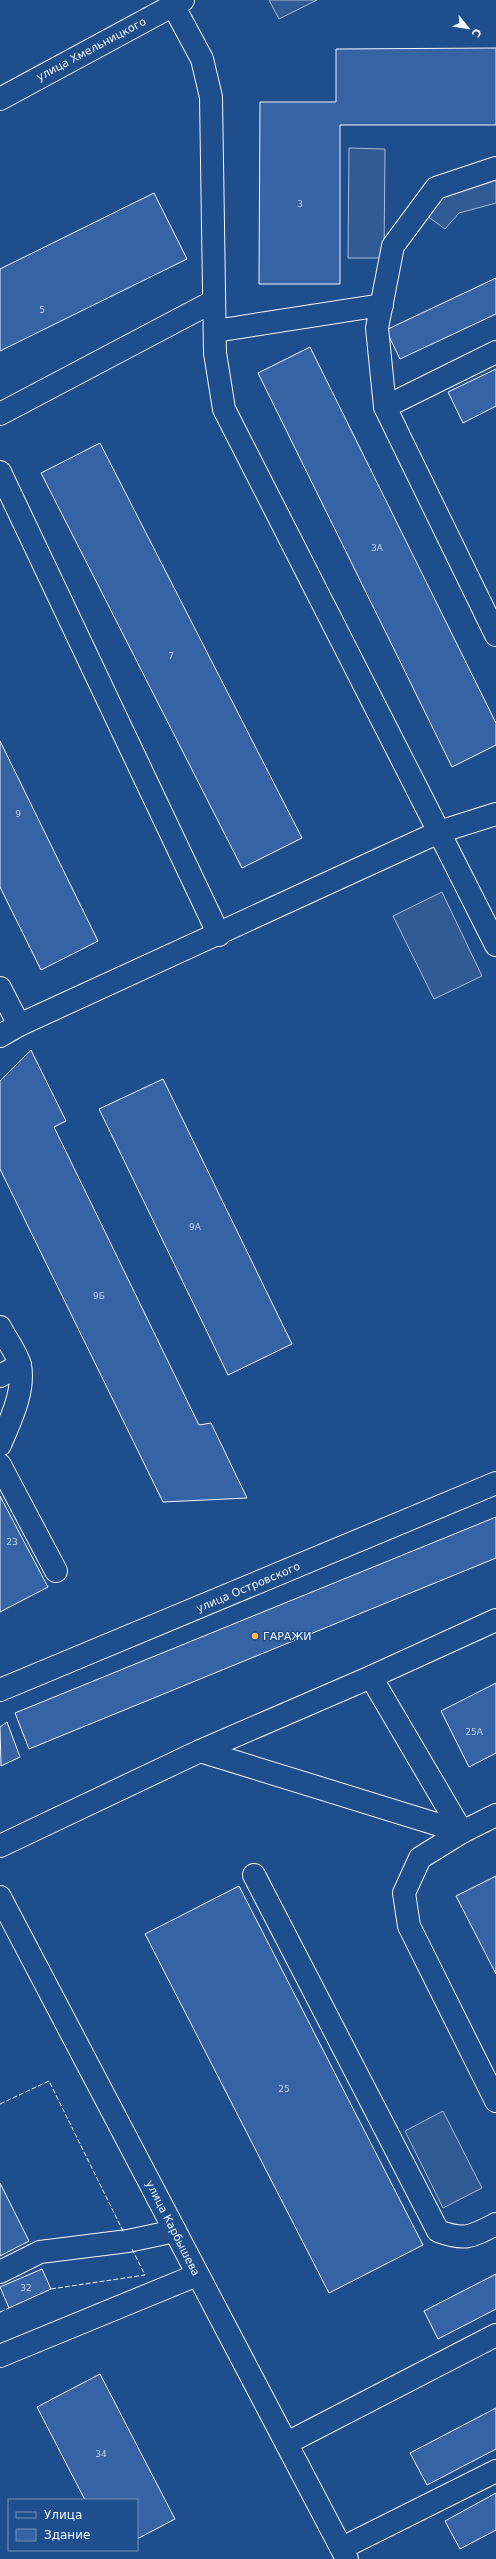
<svg xmlns="http://www.w3.org/2000/svg" width="496" height="2559" viewBox="0 0 496 2559" font-family="'DejaVu Sans',sans-serif">
<style>
.built{fill:#305b95;stroke:#a8bbd7}
.building{fill:#3563a3;stroke:#f2f6ff}
.lines{fill:none;stroke-linecap:round;stroke-linejoin:round}
.minor-casing{stroke:#f2f6ff;stroke-width:24}
.minor{stroke:#1f4e8c;stroke-width:22}
.fence{stroke:#f2f6ff;stroke-width:1;stroke-dasharray:5 2;stroke-linecap:butt}
.poi-dot{fill:#ffb74d;stroke:#1f4e8c;stroke-width:1.5}
.labels{text-anchor:middle;stroke-width:3;stroke-linejoin:round;paint-order:stroke}
.number-label{font-size:9px;fill:#c3d1e8}
.street-label{font-size:11px;fill:#f2f6ff;stroke:#1f4e8c}
.poi-label{font-size:11px;fill:#f2f6ff;stroke:#1f4e8c;text-anchor:start}
</style>
<rect width="100%" height="100%" fill="#1f4e8c"/>
<!-- built -->
<g class="built">
<path d="M269 0H317L279 19Z"/>
<path d="M349 148 385 149 384 258H348Z"/>
<path d="M496 175V203L459 213 445 229 427 216 446 187Z"/>
<path d="M442 892 482 976 434 999 393 916Z"/>
<path d="M443 2111 482 2188 443 2208 405 2131Z"/>
</g>
<!-- building -->
<g class="building">
<path d="M496 48V125H340V284H259L260 102H336V49Z"/>
<path d="M154 193 187 259 0 351V269Z"/>
<path d="M496 278V314L400 359 386 330Z"/>
<path d="M310 347 496 723V745L452 767 258 373Z"/>
<path d="M496 369V406L463 423 448 392Z"/>
<path d="M100 443 302 838 242 868 41 473Z"/>
<path d="M0 741 98 941 41 970 0 887Z"/>
<path d="M31 1050 66 1121 54 1127 199 1425 211 1423 247 1498 163 1502 0 1169V1081Z"/>
<path d="M163 1079 292 1344 228 1375 99 1109Z"/>
<path d="M0 1496 48 1587 0 1612Z"/>
<path d="M496 1517V1558L29 1749 15 1713Z"/>
<path d="M496 1683V1753L469 1767 441 1711Z"/>
<path d="M7 1722 20 1757 1 1766 0 1727Z"/>
<path d="M496 1876V1974L456 1896Z"/>
<path d="M239 1886 423 2245 329 2293 145 1934Z"/>
<path d="M0 2183 29 2241 0 2256Z"/>
<path d="M42 2269 51 2289 9 2308 0 2287Z"/>
<path d="M496 2274V2309L438 2339 424 2311Z"/>
<path d="M100 2374 175 2519 137 2539V2500H85L37 2407Z"/>
<path d="M496 2408V2449L427 2485 410 2453Z"/>
<path d="M496 2493V2530L460 2549 445 2521Z"/>
</g>
<g class="lines">
<defs>
<g id="minor">
<path d="M0 99 183 0"/>
<path d="M496 168 436 188 393 246 377 328 385 407 496 635"/>
<path d="M215 331 382 305"/>
<path d="M385 407 496 352"/>
<path d="M0 414 214 301"/>
<path d="M0 472 219 935"/>
<path d="M496 814 439 832 496 945"/>
<path d="M0 988 19 1025 439 832 224 409 215 353 211 97 202 59 173 5"/>
<path d="M0 1036 19 1025"/>
<path d="M0 1327C6 1339 17 1353 20 1365 25 1392 10 1421 0 1445"/>
<path d="M0 1376 20 1365"/>
<path d="M0 1465 56 1571"/>
<path d="M371 1677 496 1620"/>
<path d="M0 1690 496 1483"/>
<path d="M200 1751 462 1832"/>
<path d="M496 1815 462 1832 420 1858 404 1893 409 1926 496 2101"/>
<path d="M0 1846 200 1751 371 1677 462 1832"/>
<path d="M254 1875 438 2231C465 2241 471 2237 496 2224"/>
<path d="M0 1897 347 2559"/>
<path d="M0 2272 40 2252 128 2241 175 2231"/>
<path d="M0 2356 197 2275"/>
<path d="M287 2443 496 2335"/>
<path d="M342 2548 496 2471"/>
</g>
</defs>
<!-- minor casing -->
<use href="#minor" class="minor-casing"/>
<!-- minor -->
<use href="#minor" class="minor"/>
<!-- fence -->
<g class="fence">
<path d="M0 2104 49 2081 124 2233"/>
<path d="M51 2289 145 2275 132 2249"/>
<path d="M0 2312 9 2308"/>
</g>
</g>
<!-- markers -->
<circle class="poi-dot" cx="255" cy="1636" r="4"/>
<g class="labels">
<!-- number labels -->
<g class="number-label">
<text x="300" y="207">3</text>
<text x="42" y="313">5</text>
<text x="377" y="551">3А</text>
<text x="171" y="659">7</text>
<text x="18" y="817">9</text>
<text x="195" y="1230">9А</text>
<text x="99" y="1299">9Б</text>
<text x="12" y="1545">23</text>
<text x="474" y="1735">25А</text>
<text x="284" y="2092">25</text>
<text x="26" y="2291">32</text>
<text x="101" y="2457">34</text>
</g>
<!-- street labels -->
<g class="street-label">
<text transform="translate(91 49) rotate(-28)" y="4">улица Хмельницкого</text>
<text transform="translate(248 1587) rotate(-23)" y="4">улица Островского</text>
<text transform="translate(173 2228) rotate(63)" y="4">улица Карбышева</text>
</g>
<!-- poi labels -->
<g class="poi-label">
<text x="263" y="1640">ГАРАЖИ</text>
</g>
</g>
<!-- legend -->
<rect x="8" y="2499" width="130" height="52" fill="#1f4e8c" stroke="#7391ba"/>
<rect x="16" y="2512" width="20" height="6" fill="#1f4e8c" stroke="#7391ba"/>
<text x="44" y="2519" font-size="12" fill="#f2f6ff">Улица</text>
<rect x="16" y="2529" width="20" height="12" fill="#3563a3" stroke="#7391ba"/>
<text x="44" y="2539" font-size="12" fill="#f2f6ff">Здание</text>
<!-- north arrow -->
<g transform="translate(468 28) rotate(120)" stroke="#1f4e8c" stroke-width="3" paint-order="stroke">
<path d="M0-3L7 15L0 10L-7 15Z" fill="#f2f6ff"/>
<text y="-6" font-size="11" font-weight="bold" text-anchor="middle" fill="#f2f6ff">С</text>
</g>
</svg>
